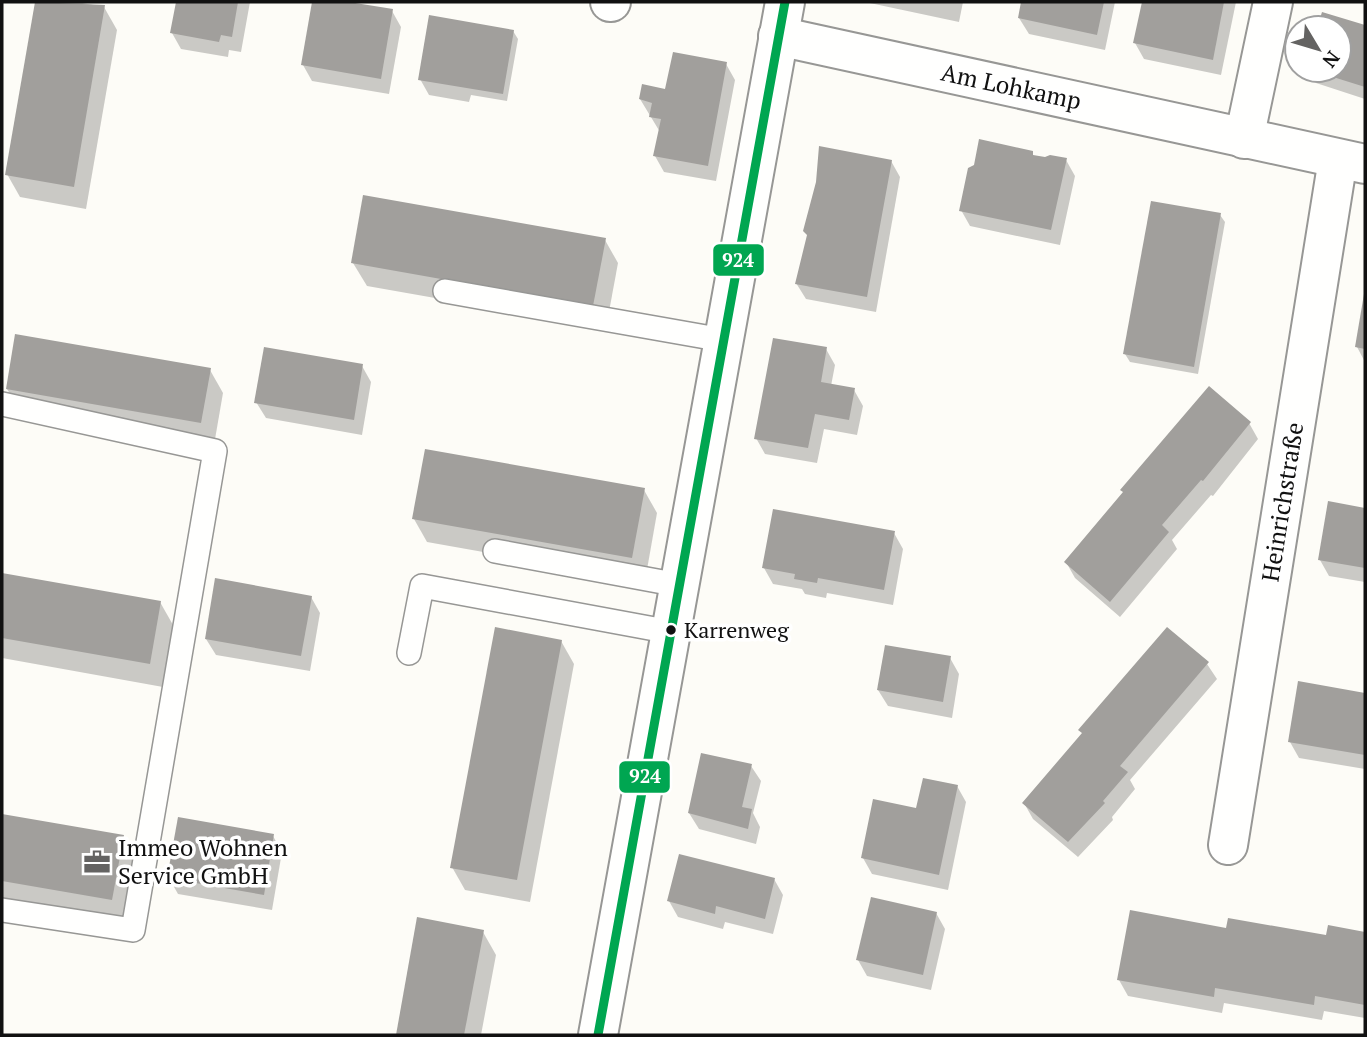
<svg xmlns="http://www.w3.org/2000/svg" width="1367" height="1037" viewBox="0 0 1367 1037" font-family="'PT Serif',serif">
<style>
.shadow{fill:#0003}
.building{fill:#a19f9c}
.lines{fill:none;stroke-linecap:round;stroke-linejoin:round}
.lane-casing{stroke:#979795;stroke-width:26}
.street-casing{stroke:#979795;stroke-width:42}
.lane{stroke:#fffffe;stroke-width:23}
.street{stroke:#fffffe;stroke-width:38}
.bus-1-casing{stroke:#fff;stroke-width:14}
.bus-1{stroke:#00a651;stroke-width:9}
.bus-dot{fill:#111;stroke:#fff;stroke-width:2.5}
.labels{text-anchor:middle;stroke-width:7;stroke-linejoin:round;paint-order:stroke}
.bus-label{font-size:22px;fill:#111;stroke:#fff;text-anchor:start}
.street-label{font-size:24px;fill:#111;stroke:#fff}
.poi-label{font-size:24px;fill:#111;stroke:#fff;text-anchor:start}
.line-badge{stroke:#fff;stroke-width:2.5}
.badge-label{font-size:19px;text-anchor:middle;font-weight:bold;fill:#fff}
</style>
<rect width="100%" height="100%" fill="#fdfcf7"/>
<!-- shadow -->
<g class="shadow">
<path d="M37 2H77L104 7 117 30 86 209 20 197 7 174Z"/>
<path d="M178 2H250L241 52 229 50 228 57 181 49 172 33Z"/>
<path d="M314 2H341L392 11 401 27 389 94 312 81 303 65Z"/>
<path d="M865 2H963L959 22Z"/>
<path d="M1023 2H1115L1105 50 1029 34 1019 18Z"/>
<path d="M1143 2H1236L1221 75 1144 59 1135 43Z"/>
<path d="M1323 14 1365 27V99L1316 83 1308 70H1339V28H1319Z"/>
<path d="M513 31 518 39 507 101 471 95 469 102 429 95 420 79Z"/>
<path d="M726 64 735 80 716 181 664 172 655 156 660 132 640 99Z"/>
<path d="M1032 152 1034 157 1066 160 1075 176 1060 245 970 226 961 210Z"/>
<path d="M891 161 900 177 876 312 806 299 796 283Z"/>
<path d="M1220 215 1225 222 1198 374 1130 362 1125 354Z"/>
<path d="M605 240 618 263 606 328 367 286 353 263Z"/>
<path d="M1365 296V362L1357 347Z"/>
<path d="M826 349 835 365 831 386 854 390 863 406 857 435 824 429 817 463 765 454 756 438Z"/>
<path d="M362 366 371 382 362 435 266 418 256 402Z"/>
<path d="M210 370 223 393 214 445 21 412 7 389Z"/>
<path d="M1249 423 1258 439 1213 496 1211 495 1172 540 1177 549 1120 617 1075 578 1066 562Z"/>
<path d="M644 490 657 513 645 581 427 542 414 519Z"/>
<path d="M1329 503 1365 509V582L1329 576 1320 560Z"/>
<path d="M894 533 903 549 893 605 827 593 826 598 805 594 802 589 773 584 764 568Z"/>
<path d="M2 575 160 602 173 625 163 687 2 658Z"/>
<path d="M311 597 320 613 310 671 216 655 206 639Z"/>
<path d="M561 641 574 664 530 902 465 890 452 867Z"/>
<path d="M950 658 959 674 952 718 888 706 878 690Z"/>
<path d="M1207 664 1217 679 1130 780 1135 789 1112 817 1113 820 1078 857 1033 819 1024 803Z"/>
<path d="M1300 683 1365 694V769L1299 758 1290 742Z"/>
<path d="M751 766 761 781 753 813 760 827 756 844 699 829 689 813Z"/>
<path d="M957 786 966 802 948 890 872 874 863 858 917 810Z"/>
<path d="M2 816 123 837 136 860 125 923 2 901Z"/>
<path d="M273 836 282 852 272 910 178 894 169 878Z"/>
<path d="M774 879 783 895 773 934 725 922 723 929 678 917 669 901Z"/>
<path d="M936 913 945 929 931 990 867 976 858 960Z"/>
<path d="M419 920 483 932 496 955 481 1035H397Z"/>
<path d="M1329 927 1365 934V1018L1324 1011 1322 1020 1224 1003 1222 1013 1128 996 1119 980 1228 930 1328 937Z"/>
</g>
<!-- building -->
<g class="building">
<path d="M35 2 105 5 74 187 5 175Z"/>
<path d="M176 2H238L232 37 221 35 219 42 170 33Z"/>
<path d="M312 2H349L393 9 381 79 301 65Z"/>
<path d="M1021 2H1104L1097 35 1018 18Z"/>
<path d="M1142 2H1224L1213 60 1133 43Z"/>
<path d="M1322 12 1365 25V87L1314 71 1339 70V28H1317Z"/>
<path d="M429 15 514 30 503 94 418 80Z"/>
<path d="M673 52 727 62 708 166 653 156 661 119 649 117 652 103 639 99 642 84 665 89Z"/>
<path d="M979 139 1033 151V155L1045 157 1050 155 1067 158 1051 230 959 211 968 168 974 165Z"/>
<path d="M819 146 892 160 867 297 795 284 807 235 803 231 816 182Z"/>
<path d="M363 195 606 238 593 306 351 263Z"/>
<path d="M1151 201 1221 213 1194 367 1123 354Z"/>
<path d="M1364 294H1365V349L1355 347Z"/>
<path d="M15 334 211 368 201 423 6 389Z"/>
<path d="M773 338 827 347 821 382 855 388 849 420 815 414 808 448 754 439Z"/>
<path d="M264 347 363 364 354 420 254 403Z"/>
<path d="M1209 386 1251 422 1203 481 1201 480 1162 525 1169 532 1110 602 1064 562 1123 492 1120 490Z"/>
<path d="M425 449 645 488 632 558 412 519Z"/>
<path d="M1328 501 1365 508V568L1318 560Z"/>
<path d="M773 509 895 531 884 590 818 578 817 583 794 579 795 574 762 568Z"/>
<path d="M2 573 161 601 150 664 2 638Z"/>
<path d="M215 578 312 596 301 656 205 639Z"/>
<path d="M495 627 562 640 517 880 450 868Z"/>
<path d="M1167 627 1209 662 1120 766 1128 772 1103 801 1105 803 1068 842 1022 803 1082 733 1078 730Z"/>
<path d="M885 645 951 656 943 702 877 690Z"/>
<path d="M1298 681 1365 693V755L1288 742Z"/>
<path d="M701 753 752 764 742 807 752 809 748 829 688 813Z"/>
<path d="M923 778 958 785 939 875 861 858 873 799 916 808Z"/>
<path d="M2 814 124 835 112 900 2 881Z"/>
<path d="M178 817 274 834 264 895 167 878Z"/>
<path d="M679 854 775 878 765 919 716 906 715 914 667 901Z"/>
<path d="M871 897 937 912 923 975 856 960Z"/>
<path d="M1130 910 1226 928 1228 918 1326 935 1328 925 1365 932V1005L1315 996 1314 1005 1215 988 1214 997 1117 980Z"/>
<path d="M417 917 484 930 464 1035H396Z"/>
</g>
<g class="lines">
<defs>
<g id="lane">
<path d="M445 291 723 340"/>
<path d="M2 404 215 451 133 930 2 910"/>
<path d="M495 551 679 585"/>
<path d="M409 653 422 586 671 632"/>
</g>
<g id="street">
<path d="M610 2H611"/>
<path d="M778 36 1365 164"/>
<path d="M1244 139 1273 2"/>
<path d="M1228 845 1338 159"/>
<path d="M598 1035 785 2"/>
</g>
</defs>
<!-- lane casing -->
<use href="#lane" class="lane-casing"/>
<!-- street casing -->
<use href="#street" class="street-casing"/>
<!-- lane -->
<use href="#lane" class="lane"/>
<!-- street -->
<use href="#street" class="street"/>
<defs>
<path id="bus-1" d="M598 1035 785 2"/>
</defs>
<!-- bus-1 casing -->
<use href="#bus-1" class="bus-1-casing"/>
<!-- bus-1 -->
<use href="#bus-1" class="bus-1"/>
</g>
<!-- icons -->
<defs>
<symbol id="office-bare" viewBox="-9 -9 18 18"><path d="M-6-3h4V-5.5h4V-3h4V5H-6ZM-1-4.5V-3h2v-1.5ZM-6 0V1H6V0Z" fill="#646362" stroke="#fff" stroke-width="2.5" paint-order="stroke"/></symbol>
</defs>
<g fill-rule="evenodd">
<use href="#office-bare" x="78" y="843" width="38" height="38"/>
</g>
<!-- markers -->
<circle class="bus-dot" cx="671" cy="630" r="6"/>
<g class="labels">
<!-- bus labels -->
<g class="bus-label">
<text x="684" y="638">Karrenweg</text>
</g>
<!-- street labels -->
<g class="street-label">
<text transform="translate(1011 87) rotate(12)" y="8">Am Lohkamp</text>
<text transform="translate(1283 502) rotate(-81)" y="8">Heinrichstraße</text>
</g>
<!-- poi labels -->
<g class="poi-label">
<text x="118" y="856">Immeo Wohnen<tspan x="118" dy="28">Service GmbH</tspan></text>
</g>
</g>
<g class="line-badge">
<rect x="712" y="243" width="53" height="34" rx="7" fill="#00a651"/>
<rect x="618" y="760" width="53" height="34" rx="7" fill="#00a651"/>
</g>
<g class="badge-label">
<text x="738" y="267">924</text>
<text x="645" y="783">924</text>
</g>
<!-- border -->
<rect width="1367" height="1037" fill="none" stroke="#111111" stroke-width="7"/>
<!-- north arrow -->
<g transform="translate(1318 49) rotate(128)"><circle r="33" fill="#ffffff" stroke="#a0a0a0" stroke-width="2"/>
<path d="M0-5L12 26L0 18L-12 26Z" fill="#646362"/>
<text y="-10" font-size="19" font-weight="bold" text-anchor="middle" fill="#111111">N</text>
</g>
</svg>
